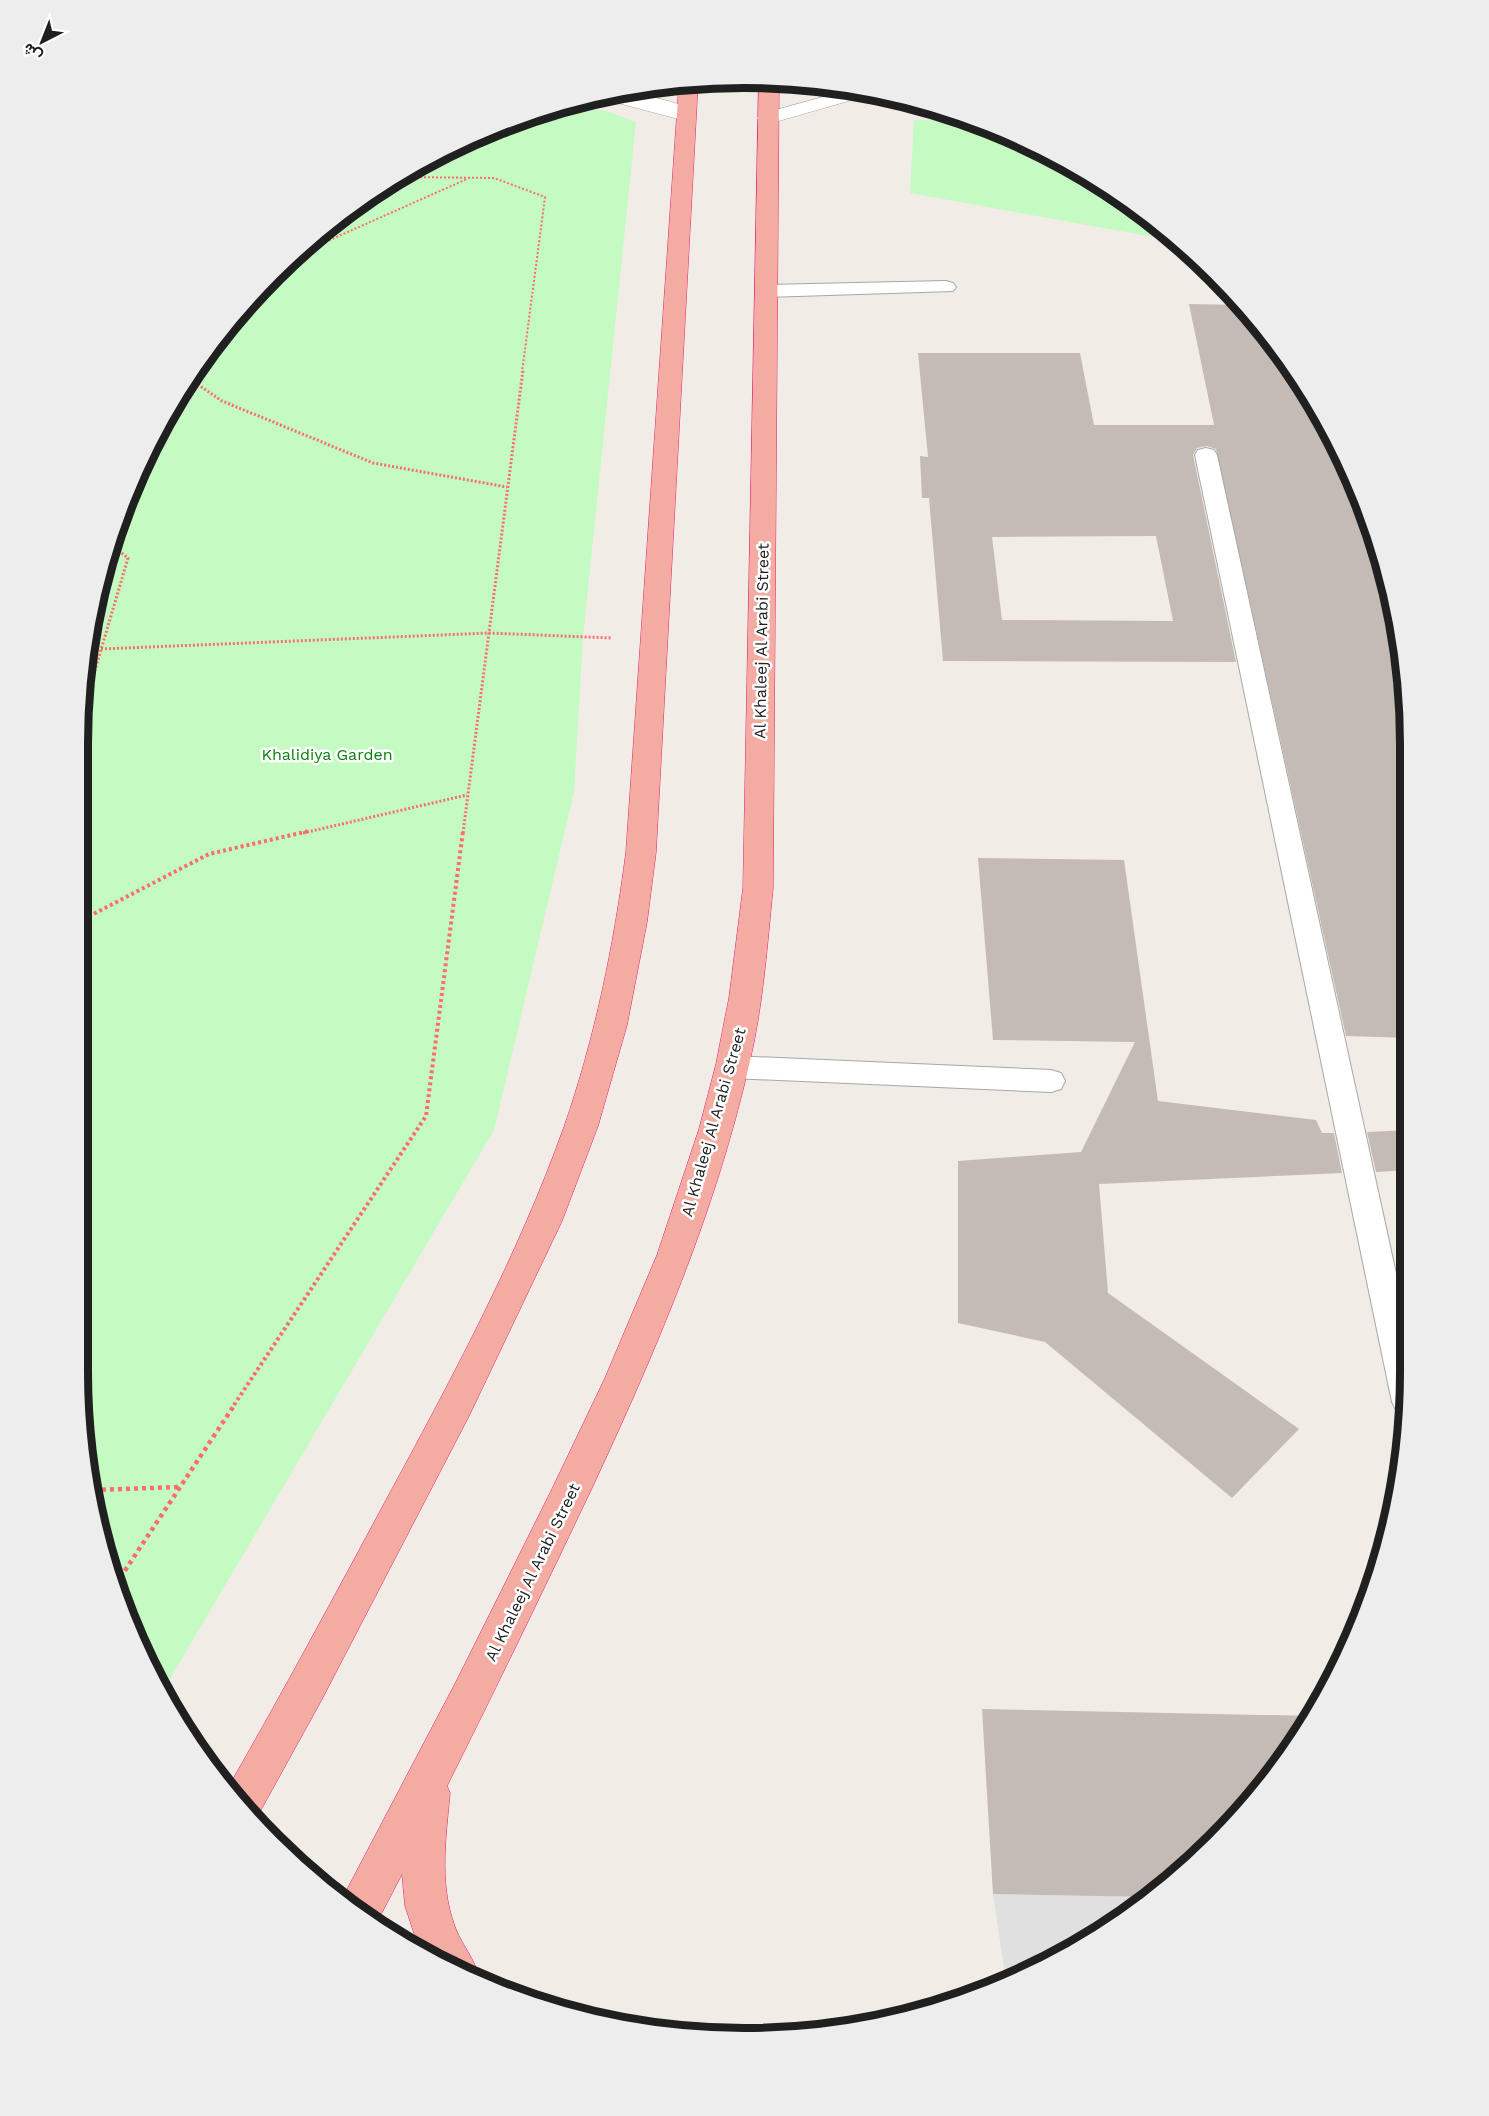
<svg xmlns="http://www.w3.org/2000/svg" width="1489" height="2116" viewBox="0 0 1489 2116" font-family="'Work Sans',Vazirmatn,sans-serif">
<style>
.park{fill:#c3fbc3}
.parking{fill:#e0e0e0}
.building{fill:#c5bbb5;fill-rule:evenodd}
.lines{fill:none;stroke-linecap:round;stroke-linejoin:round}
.service-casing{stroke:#a7a7a7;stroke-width:2}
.minor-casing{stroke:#a7a7a7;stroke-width:1}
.trunk-casing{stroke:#df2272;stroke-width:1}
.path-far3{stroke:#fd6e6b;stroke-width:2;stroke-dasharray:2 2;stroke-linecap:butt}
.path-far2{stroke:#fd6e6b;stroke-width:3;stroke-dasharray:2 2;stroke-linecap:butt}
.path-far1{stroke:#fd6e6b;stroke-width:4;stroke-dasharray:3 3;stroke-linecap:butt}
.path{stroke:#fd6e6b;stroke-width:4.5;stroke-dasharray:4 4;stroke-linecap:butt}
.service{fill:#fff;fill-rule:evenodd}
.minor{fill:#fff;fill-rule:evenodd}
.trunk{fill:#f4aca2;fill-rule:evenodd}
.labels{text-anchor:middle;stroke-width:5;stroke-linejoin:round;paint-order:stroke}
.street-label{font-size:16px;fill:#202020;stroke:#fff}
.park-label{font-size:16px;fill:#098209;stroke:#fff}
.rim{fill:none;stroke:#202020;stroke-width:8}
</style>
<rect width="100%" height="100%" fill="#f1ece6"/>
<!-- park -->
<g class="park">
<path d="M558 108 603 110 636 122 583 637 574 792 494 1130 162 1692 147 1666 101 1544 78 1372V744L91 615 113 530 167 412 273 273 375 190 490 129Z"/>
<path d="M914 120 975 121 1000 129 1115 191 1176 241 910 193Z"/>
</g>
<!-- parking -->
<path class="parking" d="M993 1894 1150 1897 1115 1925 1040 1969 1006 1981Z"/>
<!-- building -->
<g class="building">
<path d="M1189 304 1242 305 1298 374 1342 449 1398 615 1411 744V1038L1346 1036 1216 449 1207 446 1197 448 1193 455 1236 662 943 661 929 498H922L920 456 928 457 918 353H1080L1094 425H1214ZM1156 536 1173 621 1002 620 992 537Z"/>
<path d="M978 858 1124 860 1158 1101 1316 1120 1322 1133H1334L1342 1173 1099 1184 1108 1293 1299 1429 1232 1498 1045 1342 958 1323V1161L1081 1152 1135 1042 993 1040Z"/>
<path d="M1411 1130V1170L1376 1172 1367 1132Z"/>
<path d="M982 1709 1313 1716 1298 1742 1216 1843 1150 1897 993 1894Z"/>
</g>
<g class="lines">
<defs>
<g id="service">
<path d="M946 281 953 283 956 287 953 291 766 297 759 295 756 291 759 287 766 285Z"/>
<path d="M1206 448 1214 450 1217 455 1411 1342 1407 1416 1397 1412 1392 1402 1195 455 1198 450Z"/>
<path d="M732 1056 1051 1070 1061 1073 1065 1081 1061 1089 1051 1092 732 1078 722 1075 718 1067 722 1059Z"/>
</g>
<g id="minor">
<path d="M852 89 880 92 768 124 761 122 757 118 761 114Z"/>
<path d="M617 91C635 94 687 101 696 115L693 119 686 121 595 97Z"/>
</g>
<g id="trunk">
<path d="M759 80 779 81 773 888C767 947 763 1007 749 1065 715 1213 655 1353 591 1490 544 1589 496 1688 447 1786L450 1793C446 1836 439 1882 454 1924 459 1940 471 1954 477 1970L473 1979 421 1954 405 1906 402 1874 376 1924 342 1899 458 1678 553 1487 605 1378 657 1255 699 1129 716 1064 729 998 743 888Z"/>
<path d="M698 83 656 852 647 922 627 1025 598 1126 562 1221 469 1416 321 1701 257 1817 229 1786C283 1692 334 1597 385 1502 451 1380 517 1258 564 1127 595 1038 614 945 626 852L679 84Z"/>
</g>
</defs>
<!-- service casing -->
<use href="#service" class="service-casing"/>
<!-- minor casing -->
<use href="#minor" class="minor-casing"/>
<!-- trunk casing -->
<use href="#trunk" class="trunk-casing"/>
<!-- path-far3 -->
<g class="path-far3">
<path d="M400 177 494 178 545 197 522 372"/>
<path d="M296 255 467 179"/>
</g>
<!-- path-far2 -->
<g class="path-far2">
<path d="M191 380 222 401 373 463 507 487"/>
<path d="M101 649 489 633 612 638"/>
<path d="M80 721 128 558 110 544"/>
<path d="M303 833 467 795"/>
<path d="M463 833 523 370"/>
</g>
<!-- path-far1 -->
<g class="path-far1">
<path d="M78 922 209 854 309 831"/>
<path d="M234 1405 426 1116 463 831"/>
</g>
<!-- path -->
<g class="path">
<path d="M94 1490 179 1487"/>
<path d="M116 1584 235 1404"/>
</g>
<!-- service -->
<use href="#service" class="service"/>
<!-- minor -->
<use href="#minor" class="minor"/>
<!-- trunk -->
<use href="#trunk" class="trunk"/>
</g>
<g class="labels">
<!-- street labels -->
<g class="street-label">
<text transform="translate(761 641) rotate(-89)" y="6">Al Khaleej Al Arabi Street</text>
<text transform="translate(713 1122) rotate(-74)" y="6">Al Khaleej Al Arabi Street</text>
<text transform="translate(532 1572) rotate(-64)" y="6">Al Khaleej Al Arabi Street</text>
</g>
<!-- park labels -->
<g class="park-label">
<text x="327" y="760">Khalidiya Garden</text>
</g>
</g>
<!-- crop -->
<path d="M0 0H1489V2116H0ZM744 88H744A656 656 0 0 1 1400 744V1372A656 656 0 0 1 744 2028H744A656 656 0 0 1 88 1372V744A656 656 0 0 1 744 88Z" fill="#ededed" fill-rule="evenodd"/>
<path class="rim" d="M744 88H744A656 656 0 0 1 1400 744V1372A656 656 0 0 1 744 2028H744A656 656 0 0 1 88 1372V744A656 656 0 0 1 744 88Z"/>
<!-- north arrow -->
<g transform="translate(42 42) rotate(222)" stroke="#ffffff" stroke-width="4.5" paint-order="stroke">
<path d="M0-4.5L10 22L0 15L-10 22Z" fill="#202020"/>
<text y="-9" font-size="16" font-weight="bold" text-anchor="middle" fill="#202020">ش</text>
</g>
</svg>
